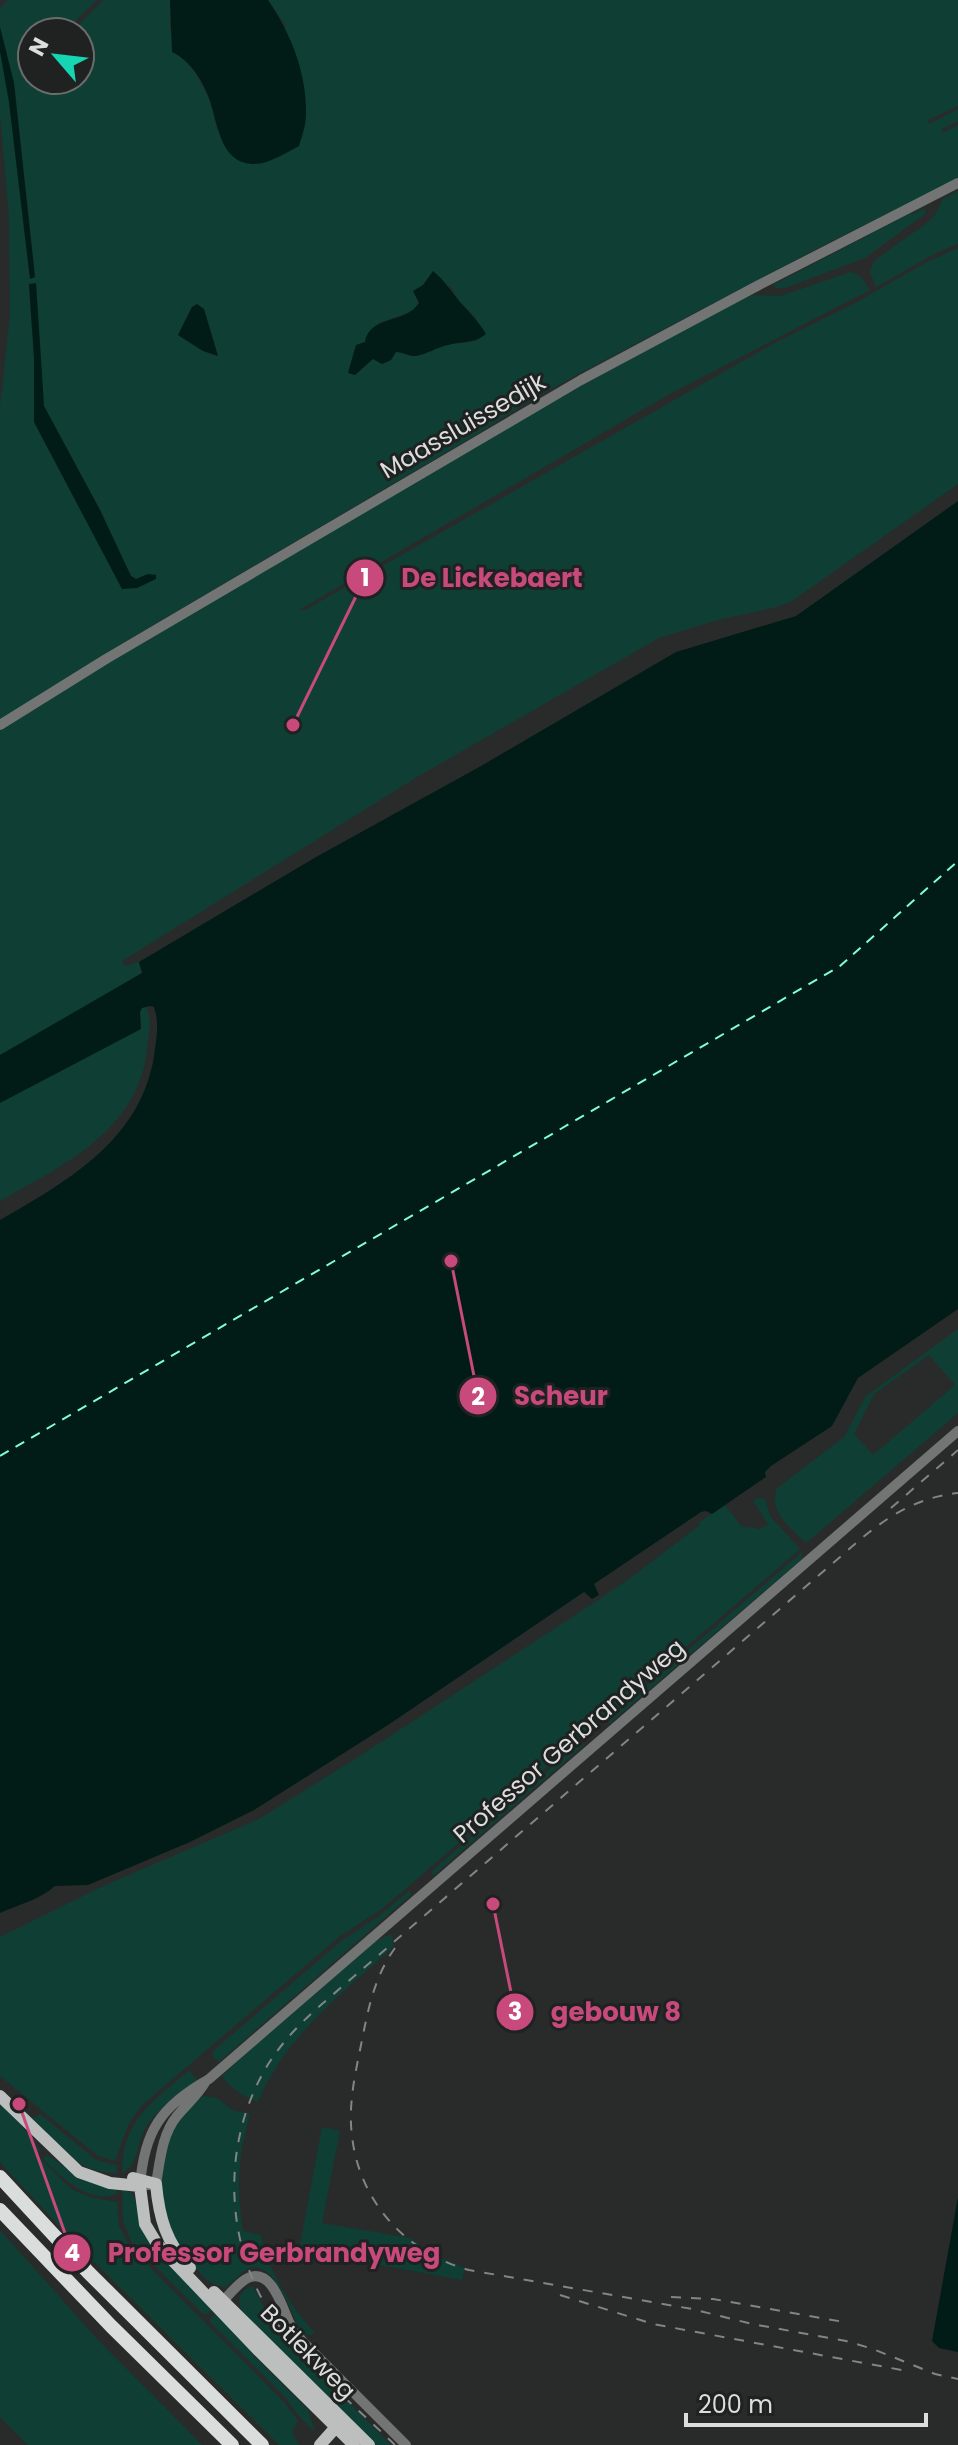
<svg xmlns="http://www.w3.org/2000/svg" width="958" height="2445" viewBox="0 0 958 2445" font-family="Poppins,sans-serif">
<style>
.green{fill:#0f3e34;fill-rule:evenodd}
.water{fill:#011c16}
.lines{fill:none;stroke-linecap:round;stroke-linejoin:round}
.ferry{stroke:#80fcde;stroke-width:2;stroke-dasharray:10 8;stroke-linecap:butt}
.minor{stroke:#737574;stroke-width:10}
.major{stroke:#bcbfbe;stroke-width:12}
.highway{stroke:#d9dddb;stroke-width:14}
.rail{stroke:#838585;stroke-width:2;stroke-dasharray:10 10;stroke-linecap:butt}
.labels{text-anchor:middle;stroke-width:6;stroke-linejoin:round;paint-order:stroke}
.street-label{font-size:24px;fill:#dcdede;stroke:#1f2221}
.leader{fill:none;stroke:#c84a7c;stroke-width:3}
.callout-dot{fill:#c84a7c;stroke:#1f2221;stroke-width:3}
.mark-label{font-size:24px;text-anchor:middle;font-weight:bold;fill:#fff}
.callout-label{font-size:26px;text-anchor:middle;font-weight:bold;fill:#c84a7c;stroke:#1f2221;stroke-width:6;stroke-linejoin:round;paint-order:stroke}
</style>
<rect width="100%" height="100%" fill="#292b2b"/>
<!-- green -->
<g class="green">
<path d="M8 0H97L64 32H32V80H80V32H71L104 0H170V29L183 58 195 72 210 100 217 130 286 26 268 0H958V106L928 120 929 124 958 109V121L942 129 943 133 958 125V178L820 247 584 371 535 398 479 433 118 646 0 721V407L10 315 9 217 0 115V51L9 102 30 278 35 277 14 83 0 27V8ZM426 279 451 287 459 301 476 318 477 341 445 345 419 355 412 356 402 352H396L391 360 382 364 373 359 355 375 348 372 356 345 366 342 379 323 415 310ZM36 284 44 406 100 510 131 576 136 579 152 580 137 588H122L34 422V358L29 285ZM192 307 217 356 203 351 178 335Z"/>
<path d="M958 191V244L934 254 876 287 870 272 874 261 927 223 935 215 943 199Z"/>
<path d="M926 208 925 214 865 258 785 288H776L773 285 909 214H912Z"/>
<path d="M958 248V484L792 601 777 607 718 620 659 638 417 777 122 961 125 966 139 962 142 973 131 979C137 990 145 1001 148 1012 152 1022 148 1038 147 1049 139 1130 62 1166 0 1201V731L91 672 569 392 743 298 755 295 780 296 851 272 860 276 870 290 666 396 299 610H305L771 345 857 302 925 263Z"/>
<path d="M958 1329V1413L806 1543C791 1528 768 1512 777 1488L844 1437 866 1396ZM929 1355 955 1385 873 1455 854 1434 874 1394Z"/>
<path d="M757 1498 765 1499 770 1516 800 1549 383 1908 339 1937 142 2105 128 2125 115 2161 98 2156 0 2076V1937L101 1887 259 1819 355 1759 574 1616 626 1581 700 1525 699 1522 725 1505 741 1526 760 1529 768 1524 753 1501Z"/>
<path d="M802 1552V1559L609 1724 607 1720Z"/>
<path d="M580 1743 584 1745 433 1876 432 1873 434 1869Z"/>
<path d="M409 1891 412 1894 219 2062 212 2055 213 2051 340 1942 379 1916Z"/>
<path d="M391 1934 394 1946C343 1993 285 2036 258 2102 243 2096 232 2090 222 2076L260 2039 290 2016 374 1942Z"/>
<path d="M190 2071 197 2080C180 2095 156 2109 145 2129 137 2143 138 2166 122 2173 122 2136 137 2114 165 2091 173 2084 181 2076 190 2071Z"/>
<path d="M203 2096 217 2098 232 2110 250 2114C238 2156 236 2187 243 2231L261 2235C269 2271 289 2305 314 2332L312 2335 301 2333C293 2316 274 2260 250 2268 241 2271 234 2282 225 2287 210 2285 204 2277 194 2267 187 2260 178 2253 174 2243 169 2231 159 2196 160 2182 161 2152 176 2111 203 2096Z"/>
<path d="M0 2104 19 2122 42 2152 38 2150 35 2153 71 2189 90 2197 117 2202 119 2226 129 2246 284 2402 298 2421 292 2432 299 2445H279L75 2243 9 2172 0 2162Z"/>
<path d="M28 2113 34 2118 40 2114 96 2160 116 2165 117 2173C77 2174 52 2142 28 2113Z"/>
<path d="M322 2127 340 2131 322 2223 410 2238 436 2256 465 2268 462 2280 299 2250Z"/>
<path d="M47 2155C72 2171 85 2186 117 2187V2194C88 2204 63 2178 43 2159Z"/>
<path d="M122 2188 133 2194 141 2218 214 2308 208 2314H203L132 2243 123 2221Z"/>
<path d="M0 2230 96 2338 202 2445H28L0 2417Z"/>
<path d="M253 2286 268 2315 288 2342 391 2445H372L243 2312C235 2302 240 2289 253 2286Z"/>
<path d="M217 2311 252 2353 308 2410 315 2432 297 2414 286 2398 210 2322V2319Z"/>
</g>
<!-- water -->
<g class="water">
<path d="M170 0H268C291 34 307 73 306 115 306 125 302 136 299 146 285 153 268 165 252 164 220 162 218 124 210 101 203 81 191 61 172 52Z"/>
<path d="M0 27 14 83 35 277 30 279 9 102 0 51Z"/>
<path d="M433 271C445 281 451 291 460 302 470 313 478 321 486 334 474 344 462 341 448 345 437 347 426 355 415 356 408 356 403 352 396 352L391 360 382 364 373 359 355 375 348 373 356 345 365 342C369 315 406 324 419 303L413 291 423 285Z"/>
<path d="M36 283 44 406 100 510 131 576 136 579 148 574 156 575V579L137 588 122 589 34 422V358L29 284Z"/>
<path d="M197 304 204 309 218 356 203 351 178 335 192 307Z"/>
<path d="M958 501V1309L858 1378 832 1426 771 1466 765 1472 766 1477 712 1514 706 1511 701 1512 594 1584 599 1595 592 1599 584 1592 388 1725 254 1810 190 1842 88 1885 55 1886C41 1899 18 1905 0 1913V1220C70 1180 145 1137 155 1049 157 1034 159 1022 154 1007L150 1006 142 1008 140 1012 141 1029 0 1103V1055L142 973 139 962 316 857 481 766 676 652 796 616Z"/>
<path d="M958 2197V2352L939 2348 932 2341Z"/>
</g>
<g class="lines">
<!-- ferry -->
<path class="ferry" d="M0 1456 840 966 958 861"/>
<!-- minor -->
<g class="minor">
<path d="M0 725 106 659 581 380 757 286 958 183"/>
<path d="M206 2081C198 2095 187 2104 177 2116 162 2134 160 2161 156 2184L140 2186C144 2131 161 2106 209 2079L958 1431"/>
<path d="M219 2306C227 2297 236 2285 246 2279 271 2265 282 2307 289 2322 293 2330 298 2336 304 2343L406 2445"/>
</g>
<!-- major -->
<g class="major">
<path d="M0 2096 79 2172 110 2183 140 2186 145 2224 157 2244 259 2351 354 2445"/>
<path d="M133 2178 156 2184C159 2217 166 2243 190 2268"/>
<path d="M214 2292 369 2445"/>
<path d="M320 2445 336 2427 341 2426"/>
</g>
<!-- highway -->
<g class="highway">
<path d="M0 2177 88 2272 262 2445"/>
<path d="M0 2210 111 2326 232 2445"/>
</g>
<!-- rail -->
<g class="rail">
<path d="M891 1508 958 1450"/>
<path d="M395 1948C374 1977 368 2010 361 2045 355 2075 348 2105 352 2136 359 2201 406 2253 469 2270L692 2309 752 2324 846 2341 873 2349 935 2374 958 2379"/>
<path d="M560 2295 653 2324 907 2371"/>
<path d="M671 2297 713 2299 844 2322"/>
<path d="M395 2445C356 2407 307 2366 276 2322 226 2250 220 2151 263 2073 278 2046 299 2024 322 2004L862 1538C891 1514 920 1497 958 1493"/>
</g>
</g>
<g class="labels">
<!-- street labels -->
<g class="street-label">
<text transform="translate(463 426) rotate(-30)" y="8">Maassluissedijk</text>
<text transform="translate(569 1741) rotate(-41)" y="8">Professor Gerbrandyweg</text>
<text transform="translate(308 2352) rotate(45)" y="8">Botlekweg</text>
</g>
</g>
<!-- callouts -->
<path class="leader" d="M293 725L365 578M451 1261L478 1396M493 1904L515 2012M19 2104L72 2253"/>
<g class="callout-dot">
<circle cx="293" cy="725" r="8"/>
<circle cx="451" cy="1261" r="8"/>
<circle cx="493" cy="1904" r="8"/>
<circle cx="19" cy="2104" r="8"/>
<circle cx="365" cy="578" r="20"/>
<circle cx="478" cy="1396" r="20"/>
<circle cx="515" cy="2012" r="20"/>
<circle cx="72" cy="2253" r="20"/>
</g>
<g class="mark-label">
<text x="365" y="586">1</text>
<text x="478" y="1405">2</text>
<text x="515" y="2020">3</text>
<text x="72" y="2261">4</text>
</g>
<g class="callout-label">
<text x="492" y="587">De Lickebaert</text>
<text x="561" y="1405">Scheur</text>
<text x="616" y="2021">gebouw 8</text>
<text x="274" y="2262">Professor Gerbrandyweg</text>
</g>
<!-- north arrow -->
<g transform="translate(56 56) rotate(298)"><circle r="38" fill="#1f2221" stroke="#6b6d6d" stroke-width="2"/>
<path d="M0-6L14 30L0 20L-14 30Z" fill="#16d5b3"/>
<text y="-12" font-size="22" font-weight="bold" text-anchor="middle" fill="#dcdede">N</text>
</g>
<!-- scale -->
<path d="M686 2413v12h240v-12" fill="none" stroke="#dcdede" stroke-width="4"/>
<text x="698" y="2413" font-size="24" fill="#dcdede" stroke="#1f2221" stroke-width="6" paint-order="stroke">200 m</text>
</svg>
